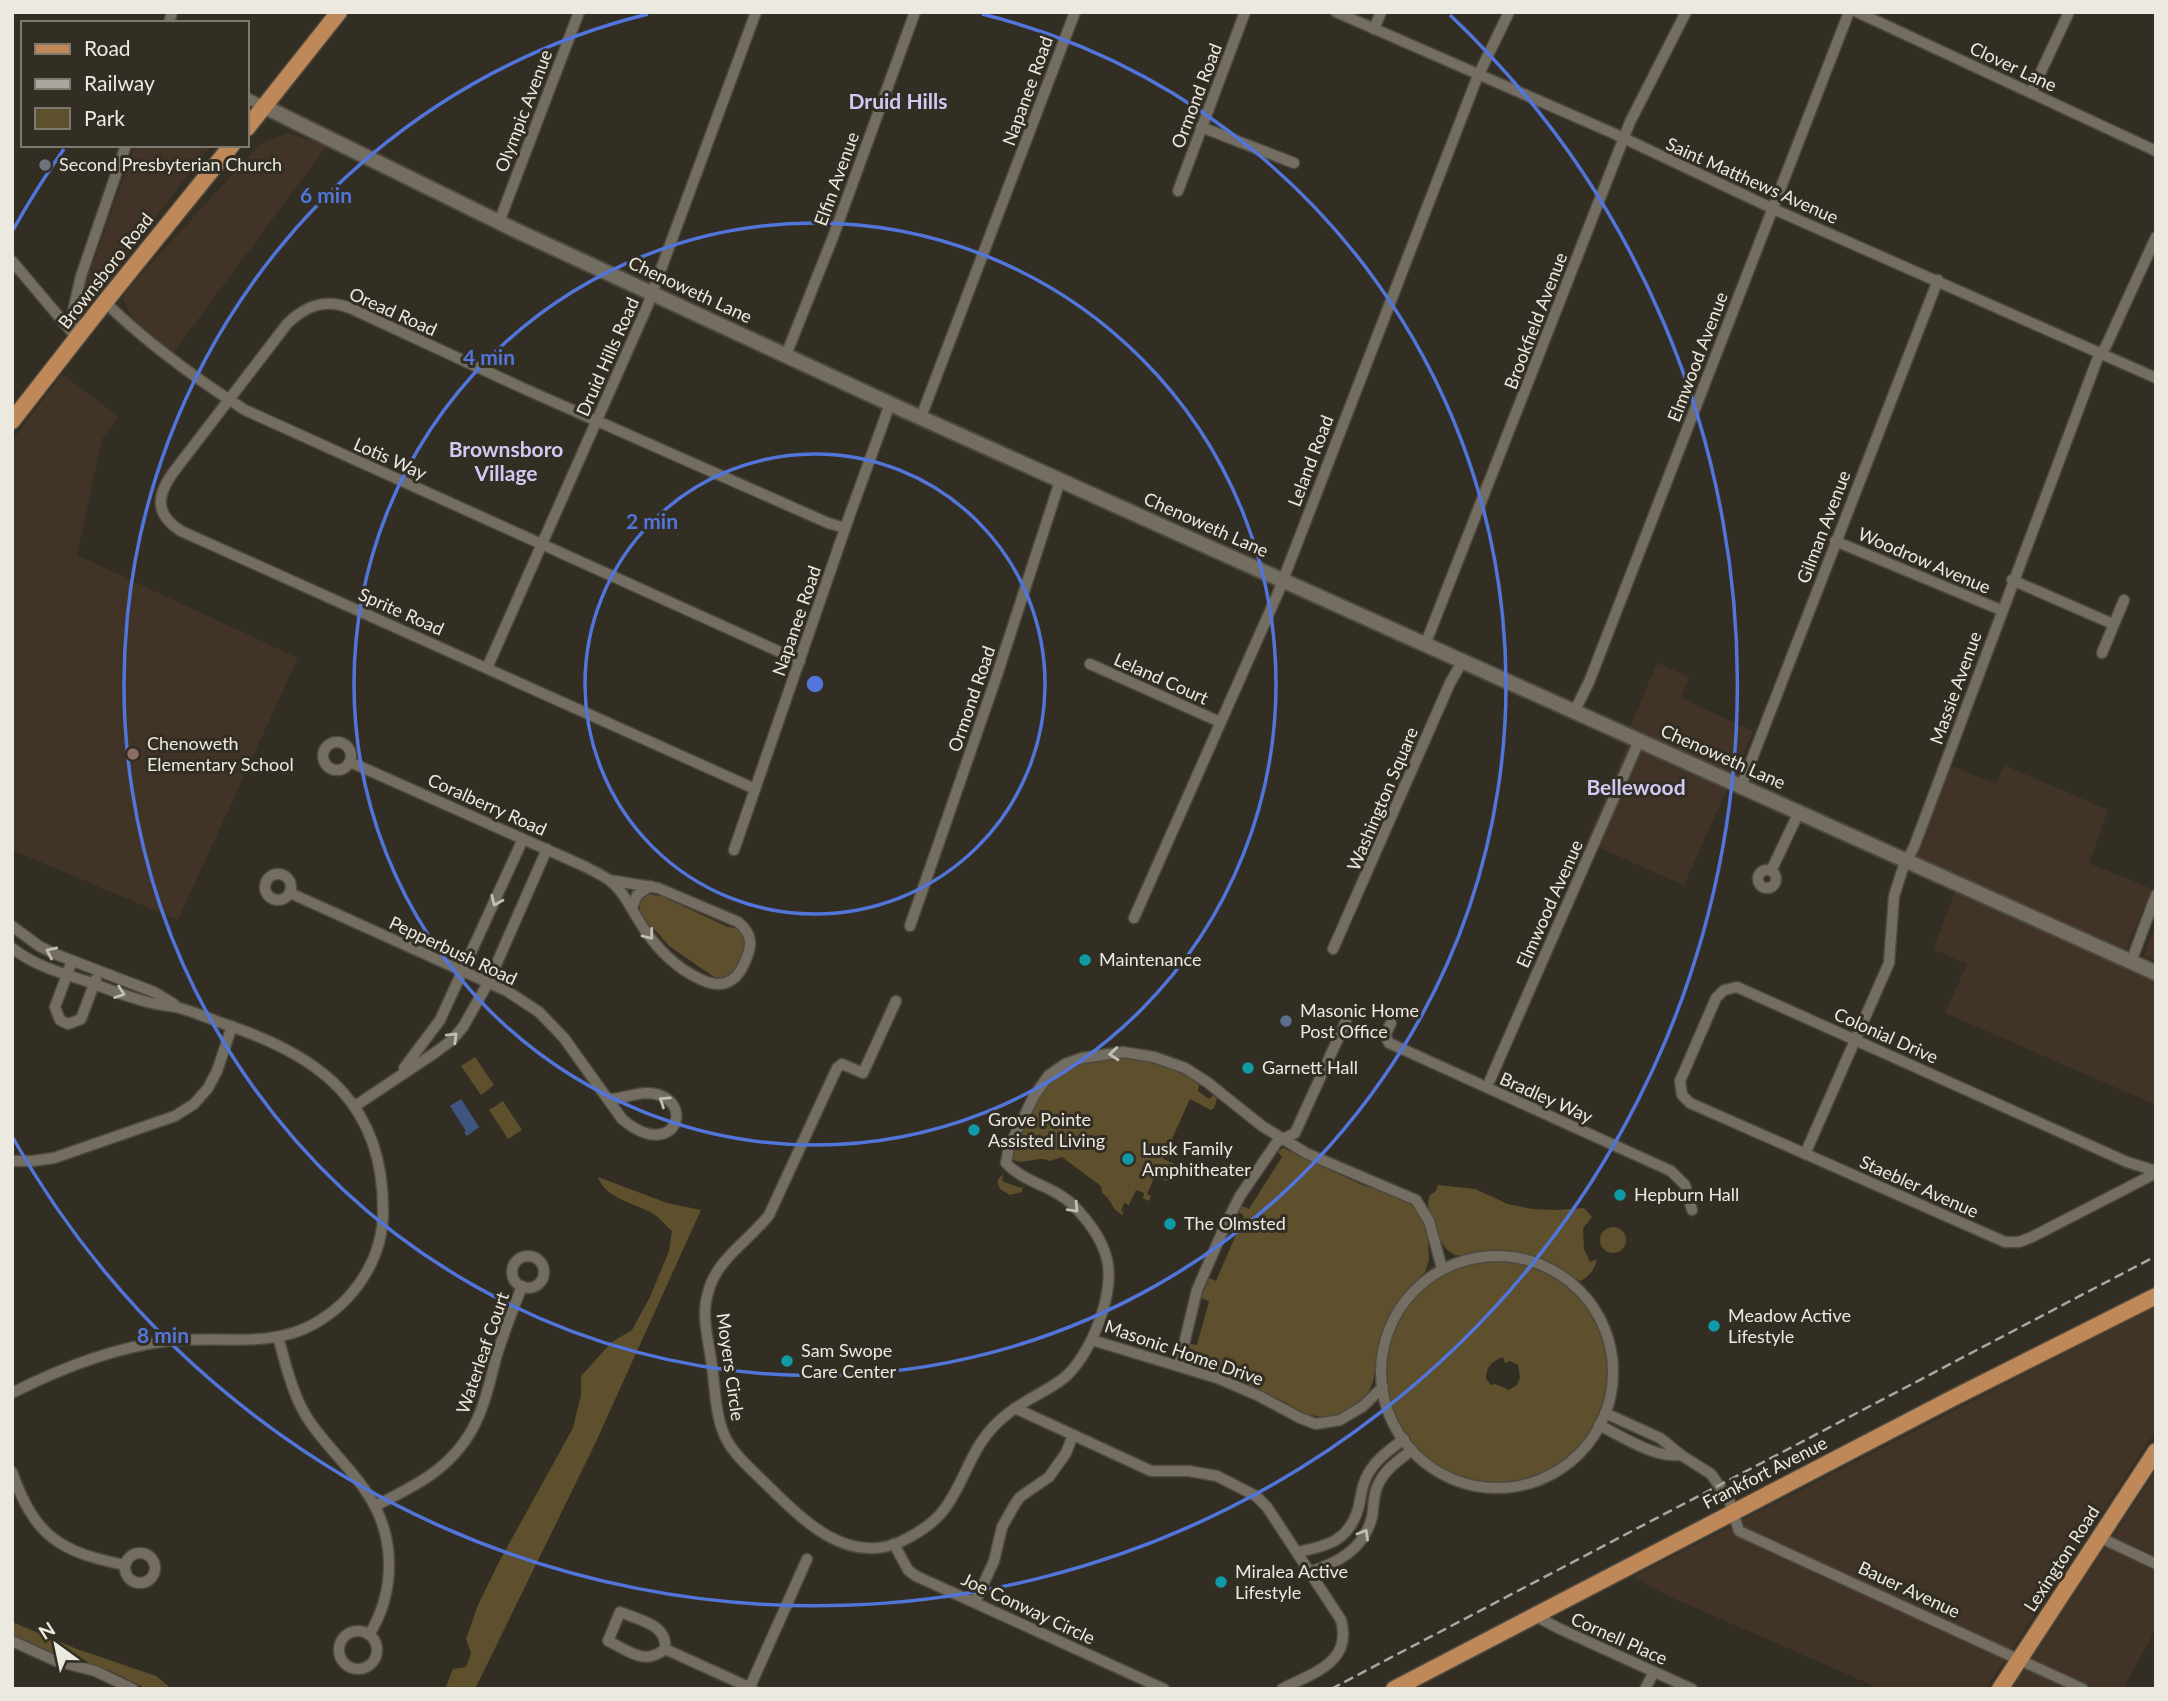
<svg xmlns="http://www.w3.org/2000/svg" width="2168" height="1701" viewBox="0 0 2168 1701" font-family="Lato,sans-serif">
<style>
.commercial{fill:#413426}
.green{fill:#5e502d;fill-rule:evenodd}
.water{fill:#3f5581}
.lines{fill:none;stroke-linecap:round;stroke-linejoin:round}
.minor-casing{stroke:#4d493f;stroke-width:13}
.secondary-casing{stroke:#4d493f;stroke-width:18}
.primary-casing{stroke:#4d493f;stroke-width:19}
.minor{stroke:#736e61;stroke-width:10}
.secondary{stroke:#736e61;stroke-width:14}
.primary{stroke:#bf8858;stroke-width:16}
.rail{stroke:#aaa79e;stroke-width:2.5;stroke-dasharray:10 5;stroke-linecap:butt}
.oneway{stroke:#c2beb4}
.ring{fill:none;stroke:#5175da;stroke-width:3.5}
.worship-dot{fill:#6b7280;stroke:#332e23;stroke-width:2.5}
.education-dot{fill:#8d6e63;stroke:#332e23;stroke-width:2.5}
.culture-dot{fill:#0f9aa8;stroke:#332e23;stroke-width:2.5}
.service-dot{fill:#5c6f8a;stroke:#332e23;stroke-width:2.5}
.labels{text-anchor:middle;stroke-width:6;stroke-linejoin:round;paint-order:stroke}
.street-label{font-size:18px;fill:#ece9e1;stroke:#332e23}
.poi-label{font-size:18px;fill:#ece9e1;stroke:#332e23;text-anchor:start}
.quarter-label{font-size:21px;font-weight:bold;fill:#d0c9f4;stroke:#332e23}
.centre{fill:#5175da;stroke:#332e23;stroke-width:3.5}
.ring-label{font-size:21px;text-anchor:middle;font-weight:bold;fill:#5175da;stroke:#332e23;stroke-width:6;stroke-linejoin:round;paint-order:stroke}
</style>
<rect width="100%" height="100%" fill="#332e23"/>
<!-- commercial -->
<g class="commercial">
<path d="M288 133 327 146 173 353 134 320 123 299 125 292 260 144Z"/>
<path d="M135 145H211L86 308 78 305Z"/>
<path d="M62 374 119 417 102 439 77 555 298 658 178 920 12 850V441Z"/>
<path d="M1657 663 1689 677 1681 698 1753 731 1734 779 1628 732Z"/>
<path d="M1628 744 1727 789 1684 885 1586 842Z"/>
<path d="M1949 765 1996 784 2004 765 2108 810 2089 863 2152 889 2125 952 1914 859Z"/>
<path d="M1956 889 2156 980V1105L1945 1013 1967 964 1933 949Z"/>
<path d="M2156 924V961L2143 956Z"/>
<path d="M2156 1306V1430L1986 1689H1881L1675 1599 1633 1577Z"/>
<path d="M2156 1471V1628L2123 1689H2011Z"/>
</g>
<!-- green -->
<g class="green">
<path d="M647 894 667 897 674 902 728 927C741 929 740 928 747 941 742 959 740 979 717 979L669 946 655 930 648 926 640 910 639 903Z"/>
<path d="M475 1057 494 1085 481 1095 461 1066Z"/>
<path d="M1114 1057C1144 1056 1176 1064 1199 1085L1198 1091 1209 1099 1214 1095 1217 1099 1214 1108 1211 1110 1190 1099 1163 1159 1175 1164 1167 1181 1155 1176 1147 1194 1151 1196 1149 1201 1143 1198 1144 1193 1136 1190 1129 1205 1124 1203 1121 1211 1123 1212V1215C1111 1210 1112 1199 1102 1193L1101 1186 1062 1157 1050 1161C1035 1154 1024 1168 1011 1158 1012 1140 1033 1100 1045 1085 1053 1076 1066 1067 1077 1064 1088 1060 1102 1059 1114 1057Z"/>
<path d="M503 1101 522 1130 508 1139 489 1110Z"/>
<path d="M1283 1148 1362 1185 1394 1195 1415 1207 1423 1221 1428 1240 1429 1260 1425 1272 1401 1297 1382 1332 1373 1382 1367 1395 1343 1414 1327 1418 1305 1414 1285 1402 1198 1365C1192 1359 1188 1352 1190 1344L1197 1345 1209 1301 1201 1298 1209 1278 1216 1281 1244 1216 1239 1212 1242 1206 1249 1209 1282 1157 1278 1152Z"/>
<path d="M1003 1174 1002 1181 1021 1188 1023 1185 1022 1192 1010 1195 1000 1189 997 1181Z"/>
<path d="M598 1177 667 1203 701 1210 594 1446 475 1689H445L453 1669 466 1667 471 1653 466 1639 478 1605 499 1562 573 1428 581 1395V1376L612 1342 632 1330 650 1297 669 1251 672 1231C666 1226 661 1219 655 1215 637 1203 606 1200 598 1177Z"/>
<path d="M1438 1185 1475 1189 1508 1204 1532 1209 1556 1210 1584 1208 1592 1217 1583 1228 1584 1249 1590 1262 1597 1259C1595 1269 1589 1277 1580 1281 1571 1278 1565 1271 1556 1267 1545 1261 1533 1257 1520 1254 1479 1245 1450 1278 1435 1226 1431 1214 1425 1207 1430 1195L1436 1191Z"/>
<circle cx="1613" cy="1240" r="13"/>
<path d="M1511 1261C1663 1292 1624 1499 1484 1484 1342 1468 1359 1251 1511 1261ZM1503 1357 1505 1363 1510 1361 1518 1365 1520 1378 1517 1385 1509 1390 1495 1384 1491 1385 1486 1379C1486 1367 1492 1361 1503 1357Z"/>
<path d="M12 1622 77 1649 156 1676 172 1689H147L111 1671 43 1651 12 1636Z"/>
</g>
<!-- water -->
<path class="water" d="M461 1099 479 1127 467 1136 464 1132 466 1131 450 1106Z"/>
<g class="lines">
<defs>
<g id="minor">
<path d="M1336 12 1615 134 1778 211 2156 378"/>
<path d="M1857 12 2156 151"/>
<path d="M169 23 172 12"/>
<path d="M1374 29 1381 12"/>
<path d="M2031 93 2069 12"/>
<path d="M247 98 265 107"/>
<path d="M1201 127 1294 163"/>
<path d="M1178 191 1245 12"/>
<path d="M499 222 579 12"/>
<path d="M12 261 77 338"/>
<path d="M105 302C147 343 195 378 245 410L800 661"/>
<path d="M77 338 73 311 81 276 126 145"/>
<path d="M786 355 833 237 915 12"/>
<path d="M921 417 1075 12"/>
<path d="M1835 541 2001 610"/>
<path d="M2012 580 2113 624"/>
<path d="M1425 645 1630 122 1686 12"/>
<path d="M2102 653 2124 600"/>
<path d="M1090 664 1220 722"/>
<path d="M487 668 647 307 756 12"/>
<path d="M1574 712 1589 682 1849 12"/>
<circle cx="337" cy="756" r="14"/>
<path d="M350 762 586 867C593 871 602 875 609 880 624 891 631 909 641 924 655 947 676 968 700 979 720 989 735 984 744 964 752 947 754 935 738 922L658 888 609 880"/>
<path d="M1741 787 1938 280"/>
<path d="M755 789 181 531C153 513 157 494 175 470L287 324C305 306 325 298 350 308L527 390 828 523 845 528"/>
<path d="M734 850 849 517 890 404"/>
<circle cx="1767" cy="879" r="9"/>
<path d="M1771 871 1799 812"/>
<circle cx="278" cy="887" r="13"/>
<path d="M290 893 507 991 539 1012 564 1038 622 1119C678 1166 699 1093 645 1093 634 1094 623 1098 612 1099L607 1098"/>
<path d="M632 908 637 895 650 886"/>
<path d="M1134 918 1278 593 1477 78 1509 12"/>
<path d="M12 926 39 946 55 954 154 992 174 1004"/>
<path d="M910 926 997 675 1060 481"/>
<path d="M12 948C35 966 61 973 89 982 107 989 125 996 144 1001 156 1005 168 1005 180 1008 197 1013 213 1020 230 1026 322 1057 383 1105 383 1209 384 1257 355 1302 312 1325 268 1349 215 1335 167 1341 112 1348 61 1368 12 1393"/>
<path d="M1333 949 1450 683 1462 662"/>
<path d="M72 961 55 1007 60 1020 68 1024 81 1019 96 979"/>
<path d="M2131 962 2156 895"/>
<path d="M896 1001 863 1073 842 1064 837 1068 769 1215C749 1241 716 1259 708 1293 706 1299 705 1307 705 1314 705 1331 710 1349 712 1366 715 1387 715 1410 722 1429 729 1451 748 1466 764 1482 800 1517 845 1566 900 1542 917 1534 935 1523 946 1507 969 1474 971 1443 1006 1415 1024 1400 1046 1392 1064 1378 1078 1366 1089 1346 1096 1330 1117 1277 1114 1247 1073 1205 1054 1186 1024 1183 1006 1163L1009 1147 1034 1096 1049 1075 1065 1064 1082 1058 1123 1052 1154 1057 1185 1068 1207 1082 1262 1126 1306 1153 1416 1200 1429 1221 1442 1268"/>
<path d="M1391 1023 1385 1035 1389 1043 1671 1171 1685 1185 1692 1210"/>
<path d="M404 1068 440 1020 523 839"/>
<path d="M1490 1080 1639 741"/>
<path d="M355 1106 436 1052 452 1040 463 1027 488 983 547 849"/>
<path d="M1805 1154 1889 963 1894 896 1903 868 1914 847 2097 360 2106 346 2156 237"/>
<path d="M12 1161H32L54 1158 175 1116 194 1104 208 1088 217 1071 232 1026"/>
<path d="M2156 1171 2127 1162 1737 987 1724 990 1716 998 1680 1081 1682 1095 1690 1103 2005 1242H2019L2032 1237 2156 1173"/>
<circle cx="1497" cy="1372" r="116"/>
<circle cx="528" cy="1272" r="16"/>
<path d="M278 1337C286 1365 293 1398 310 1422 327 1447 351 1468 367 1493 396 1536 396 1591 369 1635"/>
<path d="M1092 1340 1217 1378 1259 1396 1300 1418 1316 1424 1340 1420 1362 1407 1383 1387"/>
<path d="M1179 1365 1197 1290 1224 1228 1240 1196 1277 1142 1295 1133 1346 1021"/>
<path d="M1015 1408 1151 1471H1189L1217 1476 1256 1496 1267 1507 1341 1620C1353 1663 1312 1673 1282 1689"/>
<path d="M1605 1413 1660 1438 1681 1455 1711 1474 1729 1500 1739 1531 2083 1689"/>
<path d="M1599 1425C1623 1437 1654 1458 1681 1455"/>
<path d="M12 1472C35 1537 60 1552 125 1565"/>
<path d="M375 1506C396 1495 418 1485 436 1471 477 1439 484 1405 496 1358 503 1334 513 1310 522 1286"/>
<path d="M2099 1537 2156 1564"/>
<path d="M894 1544 908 1570 916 1576 1164 1689"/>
<path d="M1297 1552C1329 1546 1350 1540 1359 1506 1361 1495 1362 1484 1368 1474 1376 1459 1391 1449 1404 1439"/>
<circle cx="140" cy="1568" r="15"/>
<path d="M1310 1572C1339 1562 1364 1549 1372 1517 1374 1506 1373 1494 1378 1485 1385 1469 1399 1460 1412 1450"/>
<path d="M975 1602 994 1561 1002 1527 1015 1504 1020 1497 1049 1477 1066 1453 1073 1435"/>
<path d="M620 1612C638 1620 668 1624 665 1649 645 1666 629 1651 608 1641Z"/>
<path d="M1534 1615 1558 1628 1692 1689"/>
<circle cx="358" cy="1650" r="19"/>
<path d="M12 1641 56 1661 95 1671 133 1689"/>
<path d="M665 1649 753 1689"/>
<path d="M749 1689 807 1559"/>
<path d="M1645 1689 1654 1672"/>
</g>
<path id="secondary" d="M265 107 513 229 897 407 2156 973"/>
<g id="primary">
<path d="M247 128 339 12"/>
<path d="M12 421 105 302 232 145"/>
<path d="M1394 1689 1953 1398 2156 1296"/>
<path d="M2000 1689 2156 1451"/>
</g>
</defs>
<!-- minor casing -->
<use href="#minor" class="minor-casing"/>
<!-- secondary casing -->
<use href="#secondary" class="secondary-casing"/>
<!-- primary casing -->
<use href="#primary" class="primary-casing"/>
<!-- minor -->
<use href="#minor" class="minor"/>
<!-- secondary -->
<use href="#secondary" class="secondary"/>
<!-- primary -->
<use href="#primary" class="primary"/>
<!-- rail -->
<path class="rail" d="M1331 1689 2156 1256"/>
</g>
<!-- one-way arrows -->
<defs><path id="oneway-chevron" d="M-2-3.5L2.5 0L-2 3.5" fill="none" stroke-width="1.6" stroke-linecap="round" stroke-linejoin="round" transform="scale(1.75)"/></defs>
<g class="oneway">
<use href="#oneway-chevron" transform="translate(496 901) rotate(114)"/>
<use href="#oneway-chevron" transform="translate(649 935) rotate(52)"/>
<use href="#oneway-chevron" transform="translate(51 952) rotate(-155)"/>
<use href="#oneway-chevron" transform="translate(120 993) rotate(19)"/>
<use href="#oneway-chevron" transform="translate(453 1037) rotate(-45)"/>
<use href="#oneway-chevron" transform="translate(1114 1054) rotate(175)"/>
<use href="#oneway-chevron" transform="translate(664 1101) rotate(-146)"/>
<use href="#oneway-chevron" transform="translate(1074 1208) rotate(47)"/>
<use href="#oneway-chevron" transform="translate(1364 1534) rotate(-60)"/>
</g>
<!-- distance rings -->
<g class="ring">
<circle cx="815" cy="684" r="230"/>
<circle cx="815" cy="684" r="461"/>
<path d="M982 14A691 691 0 1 1 648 14"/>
<path d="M13 230A922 922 0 0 1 64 149M1450 15A922 922 0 1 1 13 1138"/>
</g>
<!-- markers -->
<circle class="worship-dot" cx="45" cy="165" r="7"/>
<circle class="education-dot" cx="133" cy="754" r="7"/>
<g class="culture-dot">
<circle cx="1085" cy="960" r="7"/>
<circle cx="1248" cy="1068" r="7"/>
<circle cx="974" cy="1130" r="7"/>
<circle cx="1128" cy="1159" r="7"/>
<circle cx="1620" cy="1195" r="7"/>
<circle cx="1170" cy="1224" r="7"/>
<circle cx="1714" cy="1326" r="7"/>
<circle cx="787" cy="1361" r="7"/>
<circle cx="1221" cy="1582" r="7"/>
</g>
<circle class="service-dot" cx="1286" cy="1021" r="7"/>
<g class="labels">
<!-- street labels -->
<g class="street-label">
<text transform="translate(2013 67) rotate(25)" y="6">Clover Lane</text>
<text transform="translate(1028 91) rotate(-70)" y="6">Napanee Road</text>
<text transform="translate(1197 96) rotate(-69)" y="6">Ormond Road</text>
<text transform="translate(524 111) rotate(-69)" y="6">Olympic Avenue</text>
<text transform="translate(837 179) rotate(-70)" y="6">Elfin Avenue</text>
<text transform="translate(1752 181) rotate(24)" y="6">Saint Matthews Avenue</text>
<text transform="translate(106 271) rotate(-52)" y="6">Brownsboro Road</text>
<text transform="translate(690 290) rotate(25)" y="6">Chenoweth Lane</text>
<text transform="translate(393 312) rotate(24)" y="6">Oread Road</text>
<text transform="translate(1536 321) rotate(-69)" y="6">Brookfield Avenue</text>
<text transform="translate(608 357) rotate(-66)" y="6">Druid Hills Road</text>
<text transform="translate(1698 357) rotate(-69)" y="6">Elmwood Avenue</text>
<text transform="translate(390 459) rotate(24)" y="6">Lotis Way</text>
<text transform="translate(1311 461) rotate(-69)" y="6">Leland Road</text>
<text transform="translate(1206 525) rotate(24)" y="6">Chenoweth Lane</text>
<text transform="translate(1824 527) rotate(-69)" y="6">Gilman Avenue</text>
<text transform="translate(1924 561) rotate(23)" y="6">Woodrow Avenue</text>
<text transform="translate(401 612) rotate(24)" y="6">Sprite Road</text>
<text transform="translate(797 621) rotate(-71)" y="6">Napanee Road</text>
<text transform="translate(1161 679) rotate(24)" y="6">Leland Court</text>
<text transform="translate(1956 688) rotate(-70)" y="6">Massie Avenue</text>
<text transform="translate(972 699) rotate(-71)" y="6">Ormond Road</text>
<text transform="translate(1723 757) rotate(24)" y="6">Chenoweth Lane</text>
<text transform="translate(1383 799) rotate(-67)" y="6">Washington Square</text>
<text transform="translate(487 805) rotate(24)" y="6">Coralberry Road</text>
<text transform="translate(1550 904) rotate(-66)" y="6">Elmwood Avenue</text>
<text transform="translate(453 951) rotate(25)" y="6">Pepperbush Road</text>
<text transform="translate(1886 1036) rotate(24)" y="6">Colonial Drive</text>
<text transform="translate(1546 1098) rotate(24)" y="6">Bradley Way</text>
<text transform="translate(1919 1187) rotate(24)" y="6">Staebler Avenue</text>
<text transform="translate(483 1353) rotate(-71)" y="6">Waterleaf Court</text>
<text transform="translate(1184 1353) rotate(19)" y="6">Masonic Home Drive</text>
<text transform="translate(730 1367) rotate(82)" y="6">Moyers Circle</text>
<text transform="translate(1765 1473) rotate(-27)" y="6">Frankfort Avenue</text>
<text transform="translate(2062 1559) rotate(-57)" y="6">Lexington Road</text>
<text transform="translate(1909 1590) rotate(25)" y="6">Bauer Avenue</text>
<text transform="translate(1028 1609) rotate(25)" y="6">Joe Conway Circle</text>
<text transform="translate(1619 1639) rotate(24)" y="6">Cornell Place</text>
</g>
<!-- poi labels -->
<g class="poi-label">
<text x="59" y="171">Second Presbyterian Church</text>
<text x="147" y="750">Chenoweth<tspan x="147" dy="21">Elementary School</tspan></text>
<text x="1099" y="966">Maintenance</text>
<text x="1300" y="1017">Masonic Home<tspan x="1300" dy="21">Post Office</tspan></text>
<text x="1262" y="1074">Garnett Hall</text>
<text x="988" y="1126">Grove Pointe<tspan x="988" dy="21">Assisted Living</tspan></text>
<text x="1142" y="1155">Lusk Family<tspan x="1142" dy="21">Amphitheater</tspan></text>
<text x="1634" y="1201">Hepburn Hall</text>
<text x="1184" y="1230">The Olmsted</text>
<text x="1728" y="1322">Meadow Active<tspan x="1728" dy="21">Lifestyle</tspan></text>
<text x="801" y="1357">Sam Swope<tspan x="801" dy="21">Care Center</tspan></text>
<text x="1235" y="1578">Miralea Active<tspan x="1235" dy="21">Lifestyle</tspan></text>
</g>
<!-- quarter labels -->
<g class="quarter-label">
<text x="898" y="109">Druid Hills</text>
<text x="506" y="457">Brownsboro<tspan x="506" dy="24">Village</tspan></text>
<text x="1636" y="795">Bellewood</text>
</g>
</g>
<circle cx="815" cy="684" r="10" class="centre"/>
<g class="ring-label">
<text x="326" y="203">6 min</text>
<text x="489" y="365">4 min</text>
<text x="652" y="529">2 min</text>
<text x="163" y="1343">8 min</text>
</g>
<!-- border -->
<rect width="2168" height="1701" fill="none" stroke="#ece9e1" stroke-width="28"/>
<!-- legend -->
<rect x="21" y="21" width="228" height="126" fill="#332e23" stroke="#7d796f" stroke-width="2"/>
<rect x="35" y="44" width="35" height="10" fill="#bf8858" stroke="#7d796f" stroke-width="2"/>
<text x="84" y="56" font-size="21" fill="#ece9e1">Road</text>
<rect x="35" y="79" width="35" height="10" fill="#aaa79e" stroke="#7d796f" stroke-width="2"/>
<text x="84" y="91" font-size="21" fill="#ece9e1">Railway</text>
<rect x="35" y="108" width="35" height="21" fill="#5e502d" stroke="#7d796f" stroke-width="2"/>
<text x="84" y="126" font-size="21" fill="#ece9e1">Park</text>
<!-- north arrow -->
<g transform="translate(56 1645) rotate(327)" stroke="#332e23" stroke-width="5" paint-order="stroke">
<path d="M0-5L12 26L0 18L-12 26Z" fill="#ece9e1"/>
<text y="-10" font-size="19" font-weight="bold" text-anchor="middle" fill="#ece9e1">N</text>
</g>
</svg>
